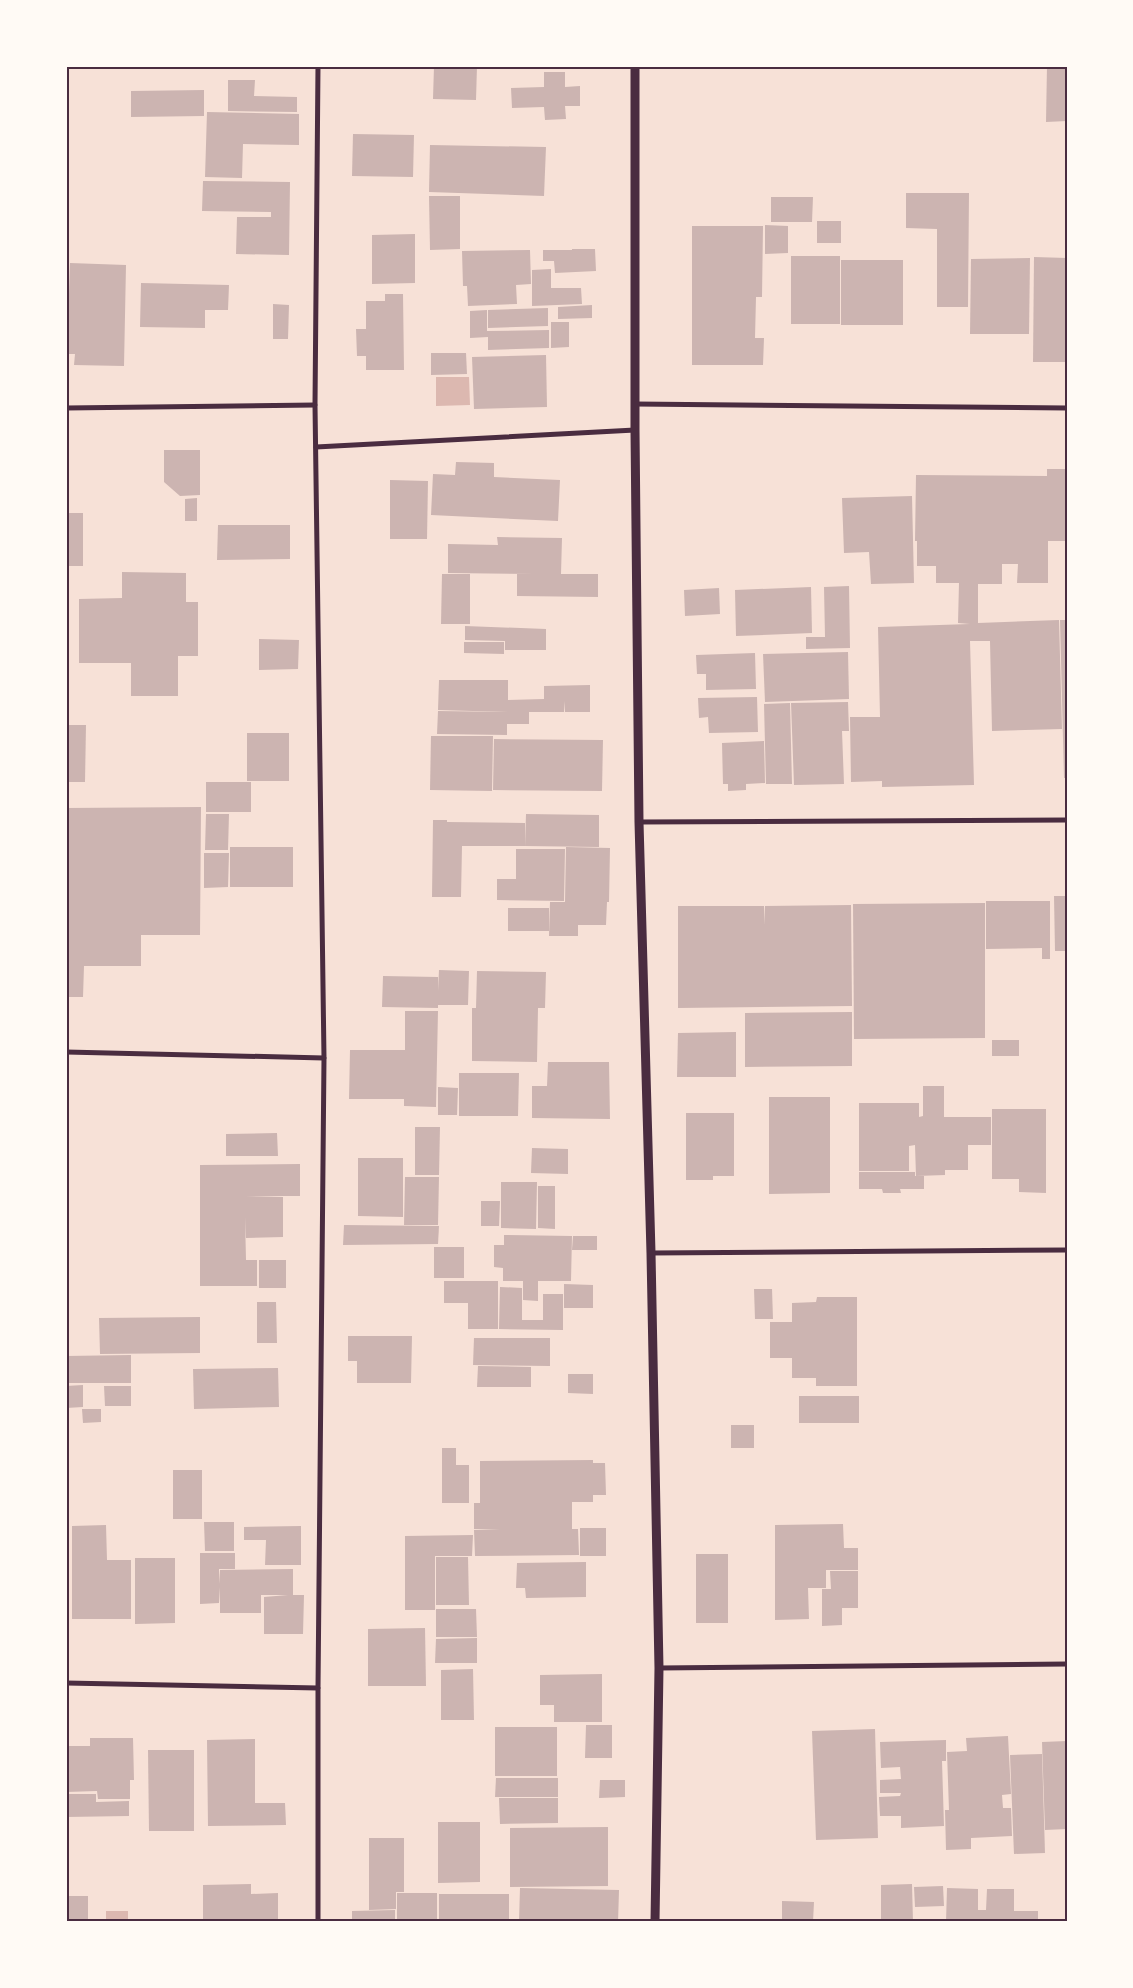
<svg xmlns="http://www.w3.org/2000/svg" width="1133" height="1988" viewBox="0 0 1133 1988" font-family="'DM Sans',sans-serif">
<style>
.water{fill:#dcb8b0}
.building{fill:#ccb4b1}
.lines{fill:none;stroke-linecap:round;stroke-linejoin:round}
.minor{stroke:#4a2c40;stroke-width:5}
.tertiary{stroke:#4a2c40;stroke-width:9}
.neatline{fill:none;stroke:#4a2c40;stroke-width:2}
</style>
<rect width="100%" height="100%" fill="#f7e1d7"/>
<!-- water -->
<g class="water">
<path d="M436 377H469L470 405 436 406Z"/>
<rect x="106" y="1911" width="22" height="11"/>
</g>
<!-- building -->
<g class="building">
<path d="M434 66H477L476 100 433 99Z"/>
<path d="M1047 66H1067V121L1046 122Z"/>
<path d="M544 72H565V87L580 86V106H565L566 119 545 120 544 107 512 108 511 88 544 87Z"/>
<path d="M228 80H255L254 96 297 97V112L228 111Z"/>
<path d="M204 90V116L131 117V91Z"/>
<path d="M207 112 299 114V145L243 144 242 178 205 177Z"/>
<path d="M353 134 414 135 413 177 352 176Z"/>
<path d="M430 145 546 147 544 196 429 192Z"/>
<path d="M203 181 290 182 289 255 236 254 237 217H271V212L202 211Z"/>
<path d="M906 193H969L968 307H937V229L906 228Z"/>
<path d="M429 196H460V249L430 250Z"/>
<path d="M771 197H813L812 222H771Z"/>
<rect x="817" y="221" width="24" height="22"/>
<path d="M765 225 788 226V253L765 254Z"/>
<path d="M692 226H763L762 297H756L755 338H764L763 365H692Z"/>
<path d="M415 234V283L372 284V235Z"/>
<path d="M530 250 531 284 516 285 517 304 468 306 467 286H463L462 251Z"/>
<path d="M572 250V256V249H595L596 271 555 273 554 261H543V250Z"/>
<rect x="791" y="256" width="49" height="68"/>
<path d="M1034 257 1067 258V362H1033Z"/>
<path d="M1030 258 1029 334H970L971 259Z"/>
<rect x="841" y="260" width="62" height="65"/>
<path d="M70 263 126 265 124 366 74 365 75 354H67Z"/>
<path d="M551 269V288H581L582 304 532 306V270Z"/>
<path d="M141 283 229 285 228 310H205V328L140 327Z"/>
<path d="M385 294H403L404 370H366V356H357L356 329H366V301H385Z"/>
<path d="M273 304 289 305 288 339H273Z"/>
<path d="M592 305V318L558 319V307Z"/>
<path d="M548 308V326L488 328V310Z"/>
<path d="M487 310V331L549 330V348L488 350V337L470 338V311Z"/>
<path d="M551 322H569V347L551 348Z"/>
<path d="M431 353H466L467 374 431 375Z"/>
<path d="M546 355 547 407 474 409 472 357Z"/>
<path d="M164 450H200V495L180 496 164 482Z"/>
<path d="M456 462 494 463V477L560 480 558 521 431 515 433 474 455 475Z"/>
<path d="M1047 469H1067V541H1048V583H1017L1018 564H1002V584H978V623L1059 620 1062 729 992 731 990 641H970L974 785 882 787V781L851 782 850 717H880L878 627 970 624 958 623 959 583H936V566H917V541H915L916 475 1047 476Z"/>
<path d="M390 480 428 481 427 539H390Z"/>
<path d="M912 496 914 583 871 584 869 552 844 553 842 498Z"/>
<path d="M197 498V521H185V499Z"/>
<rect x="66" y="513" width="17" height="53"/>
<path d="M218 525H290V559L217 560Z"/>
<path d="M497 537 562 538 561 574H598V597L517 596V574H535L448 573V544L498 545Z"/>
<path d="M122 572 186 573V602H198V656H178V696H131V663H79V599L122 598Z"/>
<path d="M442 574H470V624H441Z"/>
<path d="M849 586 850 648 806 649V637H825L824 587Z"/>
<path d="M811 587 812 633 736 636 735 590Z"/>
<path d="M719 588 720 614 685 616 684 590Z"/>
<path d="M1060 620H1067V778H1064Z"/>
<path d="M465 626 546 629V650H505V641L465 640Z"/>
<path d="M259 639 299 640 298 669 259 670Z"/>
<path d="M464 642H504V654L464 653Z"/>
<path d="M848 652 849 699 765 702 763 654Z"/>
<path d="M755 653 756 689 706 690V674H697L696 655Z"/>
<path d="M439 680H508V700L544 699V686L590 685V712H565L564 701V712H529V724H507V735L437 734 438 711 508 712 438 710Z"/>
<path d="M757 697 758 732 709 733 708 717 699 718 698 698Z"/>
<path d="M848 702 849 731H842L844 784 794 785 791 703Z"/>
<path d="M790 703 792 784H766L764 704Z"/>
<path d="M66 725H86L85 782H66Z"/>
<rect x="247" y="733" width="42" height="48"/>
<path d="M431 736H493L492 791 430 790Z"/>
<path d="M494 739 603 740 602 791 493 790Z"/>
<path d="M764 741 765 783 746 784V790L728 791V784H723L722 743Z"/>
<rect x="206" y="782" width="45" height="30"/>
<path d="M201 807 200 935H141V966H84L83 997H66V808Z"/>
<path d="M206 814H229L228 850H205Z"/>
<path d="M526 814 599 815V847L525 846Z"/>
<path d="M433 820H447V822L525 823V846H447H462L461 897H432Z"/>
<rect x="230" y="847" width="63" height="40"/>
<path d="M566 847 610 848 609 902H607L606 925H578V936H549L550 902H565Z"/>
<path d="M516 849H565L564 901 497 900V879H516Z"/>
<path d="M204 853H229L228 887 204 888Z"/>
<path d="M1054 896H1067V951H1055Z"/>
<path d="M986 901H1050V959H1042V948L986 949Z"/>
<path d="M985 903V1038L854 1039 853 904Z"/>
<path d="M851 905 852 1006 678 1008V906H764L765 925V906Z"/>
<rect x="508" y="908" width="41" height="23"/>
<path d="M439 970 469 971 468 1005H438V1008L382 1007 383 976 438 977V991Z"/>
<path d="M477 971 546 972 545 1008H538L537 1062 472 1061V1008H476Z"/>
<path d="M405 1011H438L436 1107 404 1106V1099H349L350 1050H405Z"/>
<path d="M852 1012V1066L745 1067V1013Z"/>
<path d="M736 1032V1077H677L678 1033Z"/>
<rect x="992" y="1040" width="27" height="16"/>
<path d="M548 1062H609L610 1119 532 1118V1086H547Z"/>
<path d="M459 1073H519L518 1116H459Z"/>
<path d="M923 1086H944V1117H991V1145H968V1170H945V1175L916 1176 915 1145 909 1146V1171H859V1103H919V1117L923 1116Z"/>
<path d="M438 1087 458 1088 457 1115H438Z"/>
<path d="M769 1097H830V1193L769 1194Z"/>
<path d="M992 1109H1046V1193L1019 1192V1179H992Z"/>
<path d="M686 1113H734V1176H713V1180H686Z"/>
<path d="M415 1127H440L439 1175H415Z"/>
<path d="M277 1133 278 1156H226V1134Z"/>
<path d="M532 1148 568 1149V1174L531 1173Z"/>
<path d="M358 1158H403V1217L358 1216Z"/>
<path d="M300 1164V1196H245L283 1197V1237L246 1238 245 1217 246 1260H257V1286H200V1165Z"/>
<path d="M859 1172H915V1176H924V1189H900L901 1193H883L882 1189H859Z"/>
<path d="M405 1177H439L438 1225H404Z"/>
<path d="M501 1182H537L536 1229 501 1228Z"/>
<path d="M538 1186H555V1229L538 1228Z"/>
<path d="M481 1201H500L499 1226H481Z"/>
<path d="M344 1225 439 1226 438 1244 343 1245Z"/>
<path d="M504 1235 572 1236 571 1281H538V1301L523 1300V1281H503V1268L494 1267V1245H504Z"/>
<path d="M573 1236H597V1250H572Z"/>
<rect x="434" y="1247" width="30" height="31"/>
<rect x="259" y="1260" width="27" height="28"/>
<path d="M444 1281H498V1329H468V1303H444Z"/>
<path d="M564 1284 593 1285V1308H564Z"/>
<path d="M500 1287 522 1288V1320H543V1294H563V1330L499 1329Z"/>
<path d="M754 1289H772L773 1319H755Z"/>
<path d="M817 1297H857V1386H816V1378H792V1358H770V1322H792V1303L816 1302Z"/>
<path d="M257 1302H276L277 1343H257Z"/>
<path d="M200 1317V1353L100 1354 99 1318Z"/>
<path d="M348 1336H412L411 1383H357V1361H348Z"/>
<path d="M474 1338H550V1366L473 1365Z"/>
<path d="M131 1355V1383H66V1356Z"/>
<path d="M478 1366 531 1367V1387H477Z"/>
<path d="M278 1368 279 1407 194 1409 193 1369Z"/>
<path d="M568 1374H593V1394L568 1393Z"/>
<path d="M83 1385V1407L66 1408V1386Z"/>
<path d="M104 1386H131V1406H105Z"/>
<rect x="799" y="1396" width="60" height="27"/>
<path d="M82 1409H101V1422L83 1423Z"/>
<rect x="731" y="1425" width="23" height="23"/>
<path d="M442 1448H456V1465H469V1503H442Z"/>
<path d="M593 1460V1463H605L606 1495H593V1502H572V1529H578L579 1555 475 1556 474 1530H500L474 1529V1503H480V1461Z"/>
<rect x="173" y="1470" width="29" height="49"/>
<path d="M204 1522H234V1551H205Z"/>
<path d="M843 1524 844 1548H858V1570H826V1588H808L809 1619 775 1620V1525Z"/>
<path d="M106 1525 107 1560H131V1619H72V1526Z"/>
<path d="M301 1526V1565H265L266 1540H244V1527Z"/>
<rect x="580" y="1528" width="26" height="28"/>
<path d="M473 1535 472 1556H435V1610H405V1536Z"/>
<path d="M200 1553H235V1569H219V1584L220 1570 293 1569V1595H304L303 1634H264V1597L288 1595H261V1613H220V1587L219 1603 200 1604Z"/>
<rect x="696" y="1554" width="32" height="69"/>
<path d="M436 1557H468L469 1605H436Z"/>
<path d="M135 1558H175V1623L135 1624Z"/>
<path d="M586 1562V1597L526 1598 525 1588H516L517 1563Z"/>
<path d="M830 1571H858V1608H842V1625L822 1626V1589H831Z"/>
<path d="M436 1609H476L477 1637H436Z"/>
<path d="M425 1628 426 1686H368V1629Z"/>
<path d="M477 1638V1663H435L436 1639Z"/>
<path d="M473 1669 474 1720H441V1670Z"/>
<path d="M602 1674V1722H554V1705H540V1675Z"/>
<path d="M586 1725H612V1758H585Z"/>
<rect x="495" y="1727" width="62" height="49"/>
<path d="M875 1729 878 1838 816 1840 812 1731Z"/>
<path d="M1008 1736 1011 1794 1002 1795 1003 1808H1011L1012 1836 971 1838V1849L946 1850 945 1810H949L947 1752 967 1751 966 1738Z"/>
<path d="M90 1738H133L134 1780H130V1799H98L97 1791 66 1792V1746H90Z"/>
<path d="M255 1739V1803H285L286 1825 208 1826 207 1740Z"/>
<path d="M946 1740V1761H942L944 1826 901 1828V1816H880L879 1797 900 1796 901 1793H880V1780L901 1779 900 1767 881 1768 880 1742Z"/>
<path d="M1067 1741V1829L1045 1830 1042 1742Z"/>
<path d="M148 1750H194V1831H149Z"/>
<path d="M1042 1754 1045 1853 1014 1854 1010 1755Z"/>
<path d="M496 1778H558V1797H495Z"/>
<path d="M600 1780H625V1797L599 1798Z"/>
<path d="M66 1794H96V1802L129 1801V1816L66 1817Z"/>
<path d="M499 1798H558V1823L500 1824Z"/>
<path d="M438 1822H480V1882L438 1883Z"/>
<path d="M608 1827V1886L510 1887V1828Z"/>
<path d="M369 1838H404V1892H396V1909L369 1910Z"/>
<path d="M251 1884V1894L278 1893V1922H203V1885Z"/>
<path d="M912 1884 913 1922H881V1885Z"/>
<path d="M943 1886 944 1906 915 1907 914 1887Z"/>
<path d="M520 1888 619 1890 618 1922H519Z"/>
<path d="M947 1888 978 1889V1910H986L987 1889H1014V1911H1038V1922H946Z"/>
<rect x="397" y="1893" width="40" height="29"/>
<rect x="439" y="1894" width="70" height="28"/>
<rect x="66" y="1896" width="22" height="26"/>
<path d="M782 1901 814 1902 813 1922H782Z"/>
<path d="M395 1910V1922H352V1911Z"/>
</g>
<g class="lines">
<!-- minor -->
<g class="minor">
<path d="M635 404 1067 408"/>
<path d="M66 408 315 405"/>
<path d="M316 447 635 430"/>
<path d="M639 822 1067 820"/>
<path d="M66 1052 324 1058"/>
<path d="M651 1253 1067 1250"/>
<path d="M659 1668 1067 1664"/>
<path d="M66 1683 318 1688"/>
<path d="M318 1922V1688L324 1058 315 405 318 66"/>
</g>
<!-- tertiary -->
<path class="tertiary" d="M635 66V430L639 822 651 1253 659 1668 655 1922"/>
</g>
<!-- border -->
<rect width="1133" height="1988" fill="none" stroke="#fffaf5" stroke-width="135"/>
<rect x="68" y="68" width="998" height="1852" class="neatline"/>
</svg>
